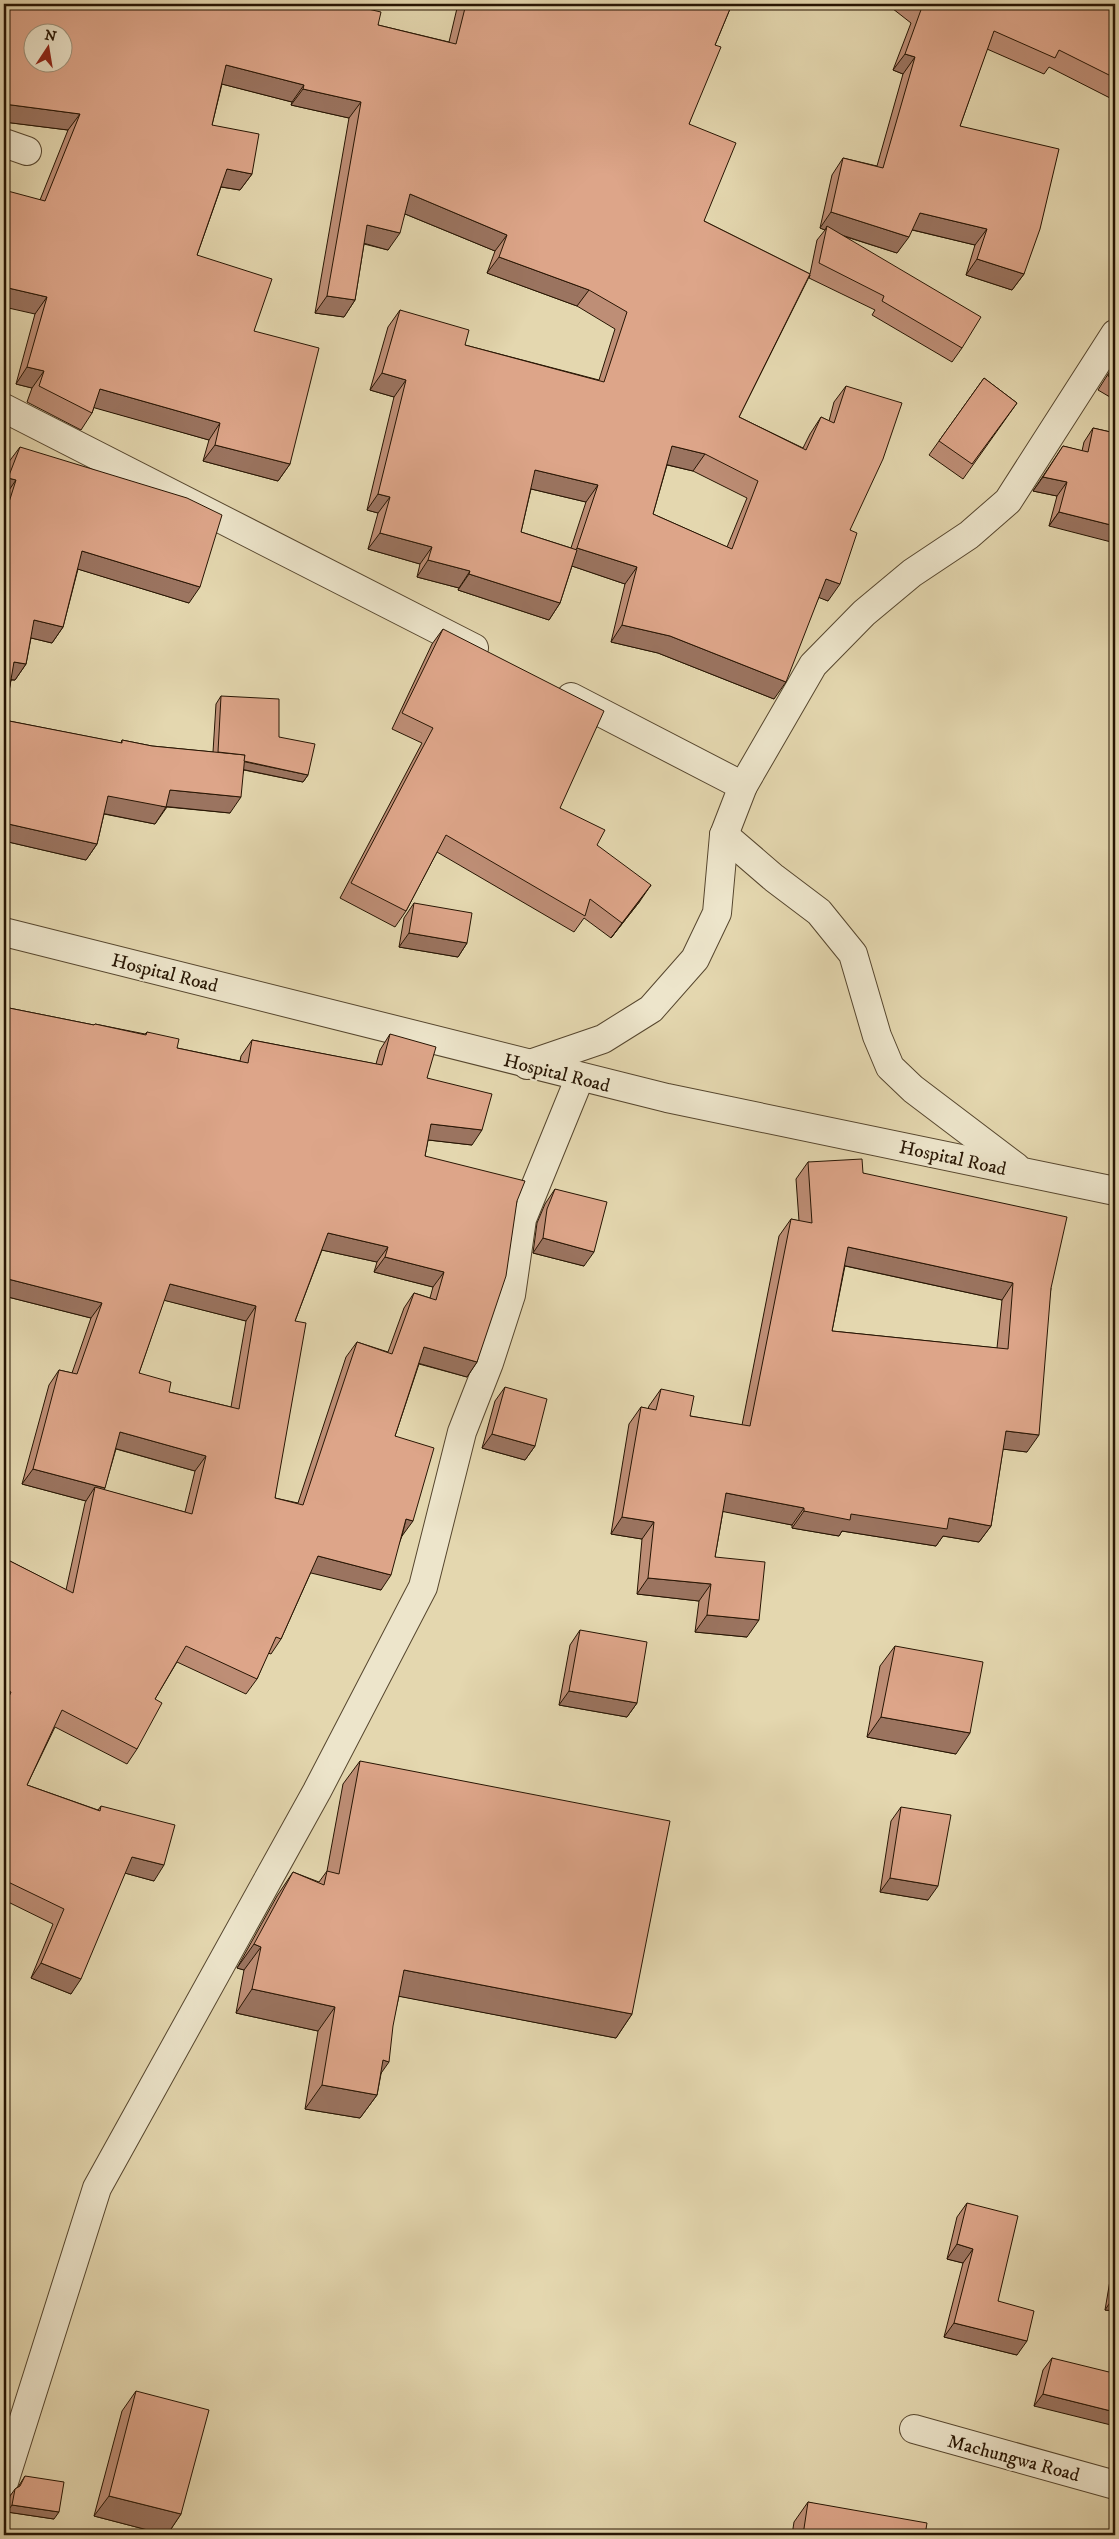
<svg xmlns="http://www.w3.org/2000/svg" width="1119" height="2539" viewBox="0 0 1119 2539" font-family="'IM FELL DW Pica',serif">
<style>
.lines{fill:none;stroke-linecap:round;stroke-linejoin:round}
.minor-casing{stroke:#56462e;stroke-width:30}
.minor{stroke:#ede5cb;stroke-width:28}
.wall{fill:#be8e76;stroke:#271503;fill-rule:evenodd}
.shaded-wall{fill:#9b7460;stroke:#271503}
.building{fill:#dda589;stroke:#271503;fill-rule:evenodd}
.labels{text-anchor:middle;stroke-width:4;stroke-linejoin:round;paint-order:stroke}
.street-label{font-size:19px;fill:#271503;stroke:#ede5cb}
</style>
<rect width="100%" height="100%" fill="#e4d7af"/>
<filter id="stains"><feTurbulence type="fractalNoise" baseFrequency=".004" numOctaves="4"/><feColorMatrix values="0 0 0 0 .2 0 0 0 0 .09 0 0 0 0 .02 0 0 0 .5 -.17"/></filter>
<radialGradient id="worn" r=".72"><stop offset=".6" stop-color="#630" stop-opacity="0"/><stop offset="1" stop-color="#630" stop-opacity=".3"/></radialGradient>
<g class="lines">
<defs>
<g id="minor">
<path d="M4 143 27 151"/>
<path d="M4 408 474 648"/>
<path d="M743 786 813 665 864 613 912 573 969 535 1008 501 1115 334"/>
<path d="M724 835 774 878 819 912 853 954 877 1036 890 1067 913 1089 1016 1167"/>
<path d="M4 932 667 1098 1115 1191"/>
<path d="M527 1065 603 1039 651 1009 695 959 717 913 724 835 743 786 571 697"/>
<path d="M914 2429 1115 2485"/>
<path d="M4 2482 97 2188 317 1791 423 1587 462 1432 489 1363 511 1295 522 1219 580 1077"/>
</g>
</defs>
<!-- minor casing -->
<use href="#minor" class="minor-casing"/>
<!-- minor -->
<use href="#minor" class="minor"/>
</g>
<!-- wall -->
<g class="wall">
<path d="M458 4H732L715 45 689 124 704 221 810 274 817 240 825 230 820 228 832 175 843 158 877 166 903 74 893 70 911 23 888 5 878 4H1103L1106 5V4H1115V91L1110 98 1049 67 1044 74 987 49 960 126 1024 274 1012 290 966 275 975 245 912 230 897 253 843 236 962 348 952 362 872 315 875 310 809 278 810 275 739 417 803 448 810 434 821 417 829 421 834 402 846 386 850 530 828 601 819 597 774 699 658 653 611 642 625 584 572 566 560 603 549 620 458 590 459 588 417 577 420 564 368 549 378 513 367 510 394 397 370 390 388 327 400 310 465 345 599 380 615 329 577 306 487 273 495 251 405 214 388 250 364 244 355 300 344 317 315 313 349 118 291 105 292 102 222 84 212 125 252 174 240 190 221 187 197 255 254 331 290 464 278 481 203 461 209 440 94 407 92 413 81 430 27 402 32 388 16 384 35 314 40 200 68 130 4 122 378 25 449 42ZM667 465 693 471 747 498 727 547 653 514ZM531 489 586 502 571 548 521 532Z"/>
<path d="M1115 363V400L1098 390Z"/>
<path d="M984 378 1017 403 963 479 929 455Z"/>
<path d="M1093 428 1115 433 1049 526 1057 496 1033 491 1063 446 1082 451 1084 442Z"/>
<path d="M20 447 189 603 78 569 63 627 52 643 31 638 26 664 15 680H11L4 720 121 743 122 740 152 746 213 752 216 704 221 696 279 737 308 775 303 782 244 770 230 813 167 807 155 824 104 814 97 844 86 860 4 841V500L5 496H4V475L8 463Z"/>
<path d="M443 629 560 808 597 845 640 901 611 938 584 918 574 932 437 852 406 911 395 927 340 898 422 743 392 729 432 644Z"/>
<path d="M414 903 467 943 458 957 399 947 404 918Z"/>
<path d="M4 1007 94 1025 95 1024 145 1034 147 1032 177 1048 240 1061 241 1056 252 1040 376 1064 380 1050 390 1034 427 1078 472 1145 428 1140 425 1156 517 1201 477 1362 467 1377 419 1364 395 1436 402 1536 381 1590 311 1572 281 1639 271 1654 268 1653 257 1679 246 1694 177 1662 155 1699 137 1749 127 1764 55 1727 27 1785 98 1810 101 1806 154 1881 125 1873 71 1994 31 1978 53 1924 4 1900V1558L66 1590 85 1503 86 1501 22 1484 49 1385 59 1370 72 1373 91 1318 4 1296ZM322 1250 377 1262 374 1272 433 1287 430 1298 414 1293 404 1308 388 1352 357 1342 346 1357 298 1503 275 1498 295 1321ZM164 1300 246 1321 231 1407 169 1392 139 1373ZM116 1449 195 1471 185 1512 104 1490Z"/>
<path d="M808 1162 863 1173 1051 1288 1027 1452 1003 1449 991 1526 979 1542 943 1536 936 1546 842 1531 839 1536 792 1528V1525L723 1511 715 1557 747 1637 695 1632 699 1601 637 1594 642 1539 611 1534 629 1424 641 1407 648 1409 649 1406 661 1389 690 1416 742 1425 779 1236 791 1219 799 1221 796 1179ZM845 1266 1002 1300 997 1348 832 1331Z"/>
<path d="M555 1189 584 1266 533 1253 537 1223 545 1204Z"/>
<path d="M505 1387 535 1446 525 1460 482 1448 495 1401Z"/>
<path d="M580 1630 637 1703 627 1717 559 1705 570 1645Z"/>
<path d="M895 1646 956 1754 867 1737 880 1666Z"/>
<path d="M360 1761 632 2014 616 2038 399 1996 381 2074 377 2095 360 2118 305 2109 318 2031 236 2013 244 1970 237 1968 277 1896 293 1872 319 1882 327 1871 343 1784Z"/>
<path d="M901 1807 928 1900 880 1892 891 1821Z"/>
<path d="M967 2203 998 2301 1017 2355 944 2337 963 2263 947 2259 957 2217Z"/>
<path d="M1115 2251V2311L1105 2310Z"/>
<path d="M1052 2358 1111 2381 1034 2406 1043 2370Z"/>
<path d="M136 2391 181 2514 167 2535 94 2516 122 2411Z"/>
<path d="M25 2476 54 2519 7 2512 10 2496 15 2489 18 2487Z"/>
<path d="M808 2502 925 2535H792L794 2522Z"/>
</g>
<!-- shaded-wall -->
<g class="shaded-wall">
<path d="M878 4H889L888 5Z"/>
<path d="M905 54 915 57 903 74 893 70Z"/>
<path d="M226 65 304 85 292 102 214 82Z"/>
<path d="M303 89 361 102 349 118 291 105Z"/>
<path d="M4 104 80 114 68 130 4 122Z"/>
<path d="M227 169 252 174 240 190 216 186Z"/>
<path d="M410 194 507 235 495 251 398 211Z"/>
<path d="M831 212 909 237 897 253 826 230 827 226 825 230 820 228Z"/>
<path d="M920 213 987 229 975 245 909 229Z"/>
<path d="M367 225 400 233 388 250 356 241Z"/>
<path d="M499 257 589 290 577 306 487 273Z"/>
<path d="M977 259 1024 274 1012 290 966 275Z"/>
<path d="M4 287 47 297 35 314 4 307Z"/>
<path d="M327 296 355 300 344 317 315 313Z"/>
<path d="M27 367 44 371 32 388 16 384Z"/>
<path d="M382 373 406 380 394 397 370 390Z"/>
<path d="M100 389 220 423 209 440 88 406Z"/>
<path d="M215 445 290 464 278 481 203 461Z"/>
<path d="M672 446 705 454 693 471 660 463Z"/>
<path d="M535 470 598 485 586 502 523 487Z"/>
<path d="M1043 477 1067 482 1057 496 1033 491Z"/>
<path d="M8 478 16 480 5 496H4V484Z"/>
<path d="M378 494 390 497 378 513 367 510Z"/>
<path d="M1059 512 1115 526V543L1049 526Z"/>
<path d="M380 533 432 547 420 564 368 549Z"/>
<path d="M577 548 637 567 625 584 566 564Z"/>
<path d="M82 551 200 587 189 603 71 567Z"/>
<path d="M428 560 470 571 459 588 417 577Z"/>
<path d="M469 574 560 603 549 620 458 590Z"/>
<path d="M826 579 840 584 828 601 815 596Z"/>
<path d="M34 620 63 627 52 643 23 636Z"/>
<path d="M622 625 670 636 786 682 774 699 658 653 611 642Z"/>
<path d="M14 662 26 664 15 680 4 679Z"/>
<path d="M217 756 308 775 303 782 212 763Z"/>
<path d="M170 790 241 797 230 813 161 806 166 807 155 824 96 812 108 796Z"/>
<path d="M4 823 97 844 86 860 4 841Z"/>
<path d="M651 885 640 901 611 938 622 923Z"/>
<path d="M409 933 467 943 458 957 399 947Z"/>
<path d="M431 1124 482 1130 472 1145 420 1139Z"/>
<path d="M328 1233 388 1247 377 1262 317 1249Z"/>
<path d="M543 1238 594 1252 584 1266 533 1253Z"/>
<path d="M848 1247 1013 1283 1002 1300 837 1264Z"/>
<path d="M385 1257 444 1272 433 1287 374 1272Z"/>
<path d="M4 1278 102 1303 91 1318 4 1296Z"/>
<path d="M170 1284 256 1306 246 1321 159 1299Z"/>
<path d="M424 1347 477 1362 467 1377 414 1362Z"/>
<path d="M1006 1431 1039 1435 1027 1452 994 1448Z"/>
<path d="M120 1432 206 1456 195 1471 110 1447Z"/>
<path d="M492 1434 535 1446 525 1460 482 1448Z"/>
<path d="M33 1469 105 1488 95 1504V1487L86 1501 22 1484Z"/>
<path d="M726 1493 804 1508 792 1525 715 1510Z"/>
<path d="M804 1511 949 1518 991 1526 979 1542 943 1536 936 1546 842 1531 839 1536 792 1528Z"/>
<path d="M622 1517 654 1522 642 1539 611 1534Z"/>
<path d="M406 1519 413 1521 402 1536Z"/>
<path d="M318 1556 391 1575 381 1590 307 1572Z"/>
<path d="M648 1578 711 1584 699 1601 637 1594Z"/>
<path d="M707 1615 759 1620 747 1637 695 1632Z"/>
<path d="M569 1691 637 1703 627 1717 559 1705Z"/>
<path d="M881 1717 970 1733 956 1754 867 1737Z"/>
<path d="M132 1857 164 1865 154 1881 121 1872Z"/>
<path d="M890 1878 938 1886 928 1900 880 1892Z"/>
<path d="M254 1944 261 1947 244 1970 237 1968Z"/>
<path d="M41 1963 81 1979 71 1994 31 1978Z"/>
<path d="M404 1970 632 2014 616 2038 387 1994Z"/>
<path d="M252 1989 335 2007 318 2031 236 2013Z"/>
<path d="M383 2060 389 2062 372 2086Z"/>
<path d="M322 2085 377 2095 360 2118 305 2109Z"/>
<path d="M957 2244 973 2249 963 2263 947 2259Z"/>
<path d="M1115 2295V2311L1105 2310Z"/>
<path d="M954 2323 1027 2341 1017 2355 944 2337Z"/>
<path d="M1043 2394 1115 2412V2426L1034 2406Z"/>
<path d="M109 2496 181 2514 167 2535 94 2516Z"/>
<path d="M12 2505 59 2512 54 2519 7 2512Z"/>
</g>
<!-- building -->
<g class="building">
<path d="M4 4H346L381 12 378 25 456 44 466 4H732L715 45 721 47 689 124 736 143 704 221 810 274 739 417 806 450 821 417 834 423 846 386 902 403 883 459 850 530 857 533 840 584 826 579 786 682 670 636 622 625 637 567 577 548 598 485 535 470 521 532 577 550 560 603 469 574 470 571 428 560 432 547 380 533 390 497 378 494 406 380 382 373 400 310 469 330 465 345 604 382 627 312 589 290 499 257 507 235 410 194 400 233 367 225 355 300 327 296 361 102 303 89 304 85 226 65 212 125 259 134 252 174 227 169 197 255 272 279 254 331 319 348 290 464 215 445 220 423 100 389 92 413 39 386 44 371 27 367 47 297 4 287V190L45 201 80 114 4 104ZM32 32H62V62H32ZM672 446 705 454 758 481 732 549 653 514Z"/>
<path d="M918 4H1103L1111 7 1112 4H1115V78L1059 50 1055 58 994 31 960 126 1059 149 1040 229 1024 274 977 259 987 229 920 213 909 237 831 212 843 158 883 168 915 57 905 54 922 7Z"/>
<path d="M827 226 981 317 962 348 882 301 884 296 819 263Z"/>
<path d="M1115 364V380L1108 376Z"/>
<path d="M984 378 1017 403 972 464 939 441Z"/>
<path d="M1093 428 1115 433V526L1059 512 1067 482 1043 477 1063 446 1088 452Z"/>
<path d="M20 447 187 498 222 515 200 587 82 551 63 627 34 620 26 664 14 662 4 720 122 743V740L152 746 245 755 241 797 170 790 166 807 108 796 97 844 4 823V518L16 480 8 478Z"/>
<path d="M443 629 604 711 560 808 605 830 597 845 651 885 622 923 590 899 585 916 446 835 406 911 351 883 433 728 402 713Z"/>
<path d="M221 696 279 699V737L315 744 308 775 244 761 245 755 218 752Z"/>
<path d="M414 903 472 913 467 943 409 933Z"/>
<path d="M4 1007 94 1025 95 1024 146 1035 147 1032 179 1039 177 1048 248 1063 252 1040 382 1065 390 1034 436 1047 427 1078 492 1094 482 1130 431 1124 425 1156 525 1181 517 1201 506 1276 477 1362 424 1347 395 1436 434 1448 413 1521 406 1519 391 1575 318 1556 281 1639 276 1637 257 1679 186 1646 155 1699 162 1703 137 1749 62 1710 27 1785 100 1811 101 1806 175 1825 164 1865 132 1857 81 1979 41 1963 64 1909 4 1880V1708L11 1692 4 1689V1558L73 1593 95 1487 192 1514 206 1456 120 1432 105 1488 33 1469 59 1370 77 1374 102 1303 4 1278ZM328 1233 388 1247 385 1257 444 1272 436 1300 414 1293 392 1354 357 1342 303 1505 275 1498 306 1323 295 1321ZM170 1284 256 1306 239 1409 169 1392 171 1382 139 1373Z"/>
<path d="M862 1159 863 1173 1067 1217 1051 1288 1039 1435 1006 1431 991 1526 949 1518 947 1529 851 1514 850 1520 804 1511V1508L726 1493 715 1557 765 1562 759 1620 707 1615 711 1584 648 1578 654 1522 622 1517 641 1407 656 1410 661 1389 694 1396 690 1416 750 1426 791 1219 812 1223 808 1162ZM848 1247 1013 1283 1008 1349 832 1331Z"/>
<path d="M555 1189 607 1202 594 1252 543 1238 547 1209Z"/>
<path d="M505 1387 547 1399 535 1446 492 1434Z"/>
<path d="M580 1630 647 1642 637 1703 569 1691Z"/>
<path d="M895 1646 983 1662 970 1733 881 1717Z"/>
<path d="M360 1761 670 1821 632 2014 404 1970 393 2026 389 2062 383 2060 377 2095 322 2085 335 2007 252 1989 261 1947 254 1944 293 1872 324 1885 327 1871 339 1874Z"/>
<path d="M901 1807 951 1815 938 1886 890 1878Z"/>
<path d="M967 2203 1018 2216 998 2301 1034 2311 1027 2341 954 2323 973 2249 957 2244Z"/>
<path d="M1052 2358 1113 2373 1111 2381 1115 2382V2412L1043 2394Z"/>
<path d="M136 2391 209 2410 181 2514 109 2496Z"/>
<path d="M25 2476 64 2482 59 2512 12 2505 15 2489 20 2486Z"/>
<path d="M808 2502 927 2523 925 2535H803Z"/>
</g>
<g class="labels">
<!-- street labels -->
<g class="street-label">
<text transform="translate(165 972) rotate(14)" y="7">Hospital Road</text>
<text transform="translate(557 1072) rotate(14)" y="7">Hospital Road</text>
<text transform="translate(953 1157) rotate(12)" y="7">Hospital Road</text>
<text transform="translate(1014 2457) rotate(15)" y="7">Machungwa Road</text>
</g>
</g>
<!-- margin -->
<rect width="1119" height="2539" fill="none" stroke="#e4d7af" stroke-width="20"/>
<rect x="5" y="5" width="1109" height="2529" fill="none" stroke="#271503" stroke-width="2.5"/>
<rect x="10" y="10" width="1099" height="2519" fill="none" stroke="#271503"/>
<!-- north arrow -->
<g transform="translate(48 48) rotate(12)"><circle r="24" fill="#ede5cb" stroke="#9e927b"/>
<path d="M0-4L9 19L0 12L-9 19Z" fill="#8f2418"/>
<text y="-8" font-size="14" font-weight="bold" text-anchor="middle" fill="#271503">N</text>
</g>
<rect width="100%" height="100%" filter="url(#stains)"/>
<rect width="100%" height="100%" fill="url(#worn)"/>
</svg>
